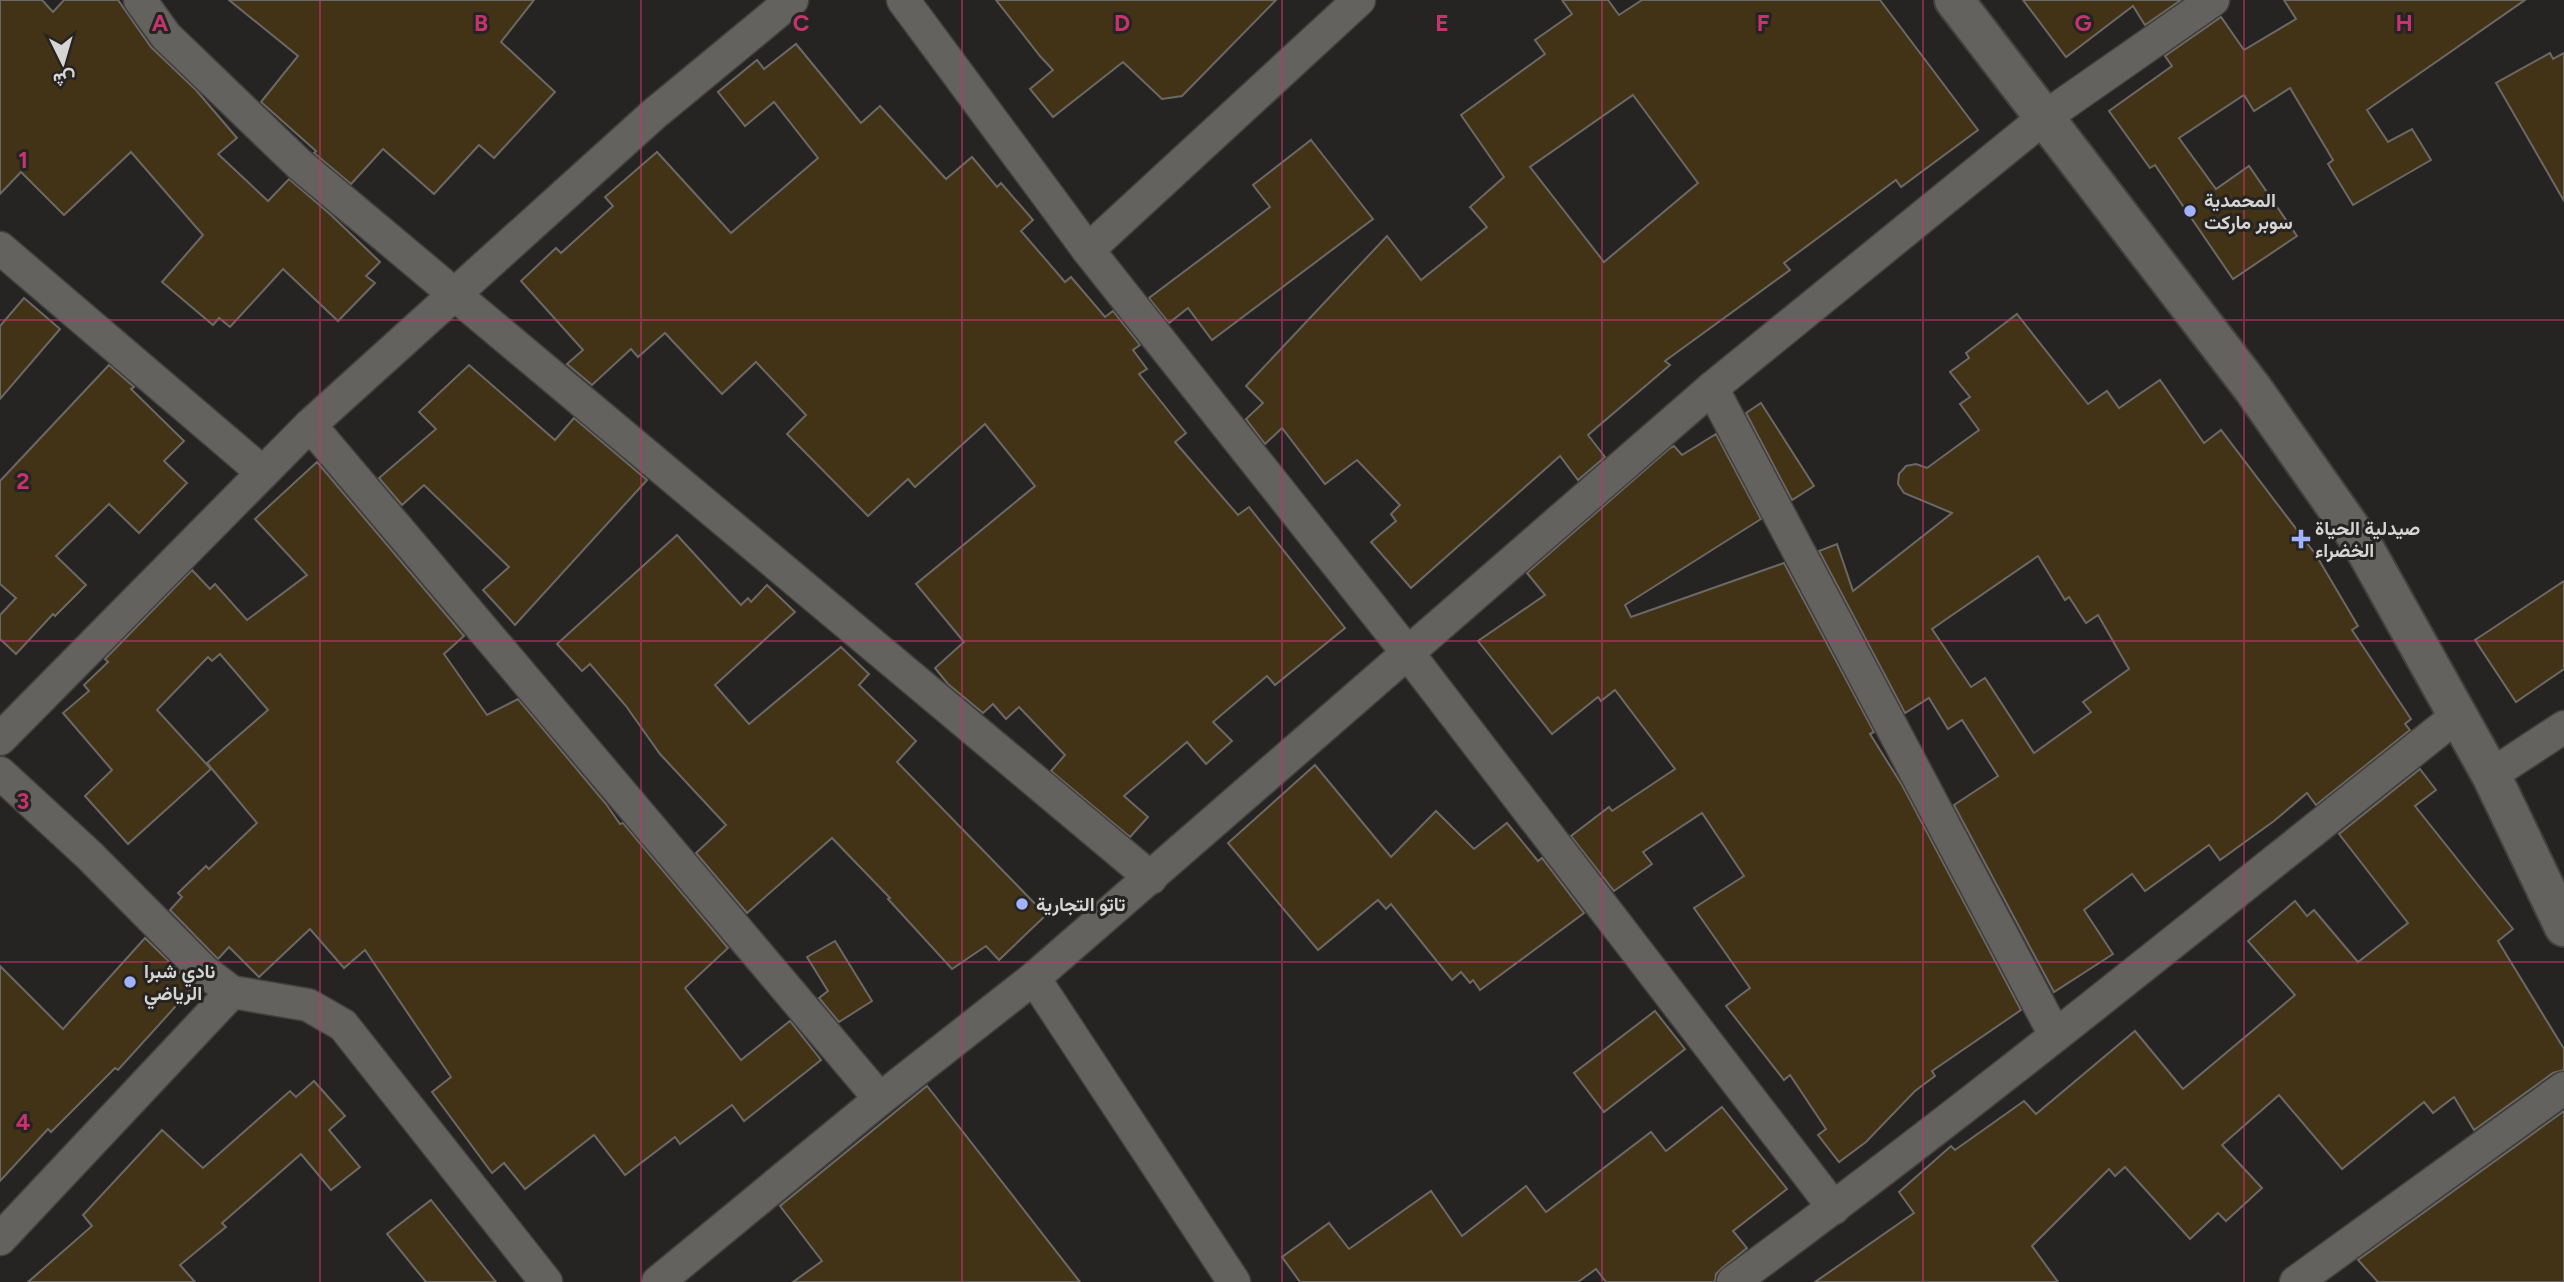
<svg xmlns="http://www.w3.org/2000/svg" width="2564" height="1282" viewBox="0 0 2564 1282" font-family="Figtree,Vazirmatn,sans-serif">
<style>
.building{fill:#433316;stroke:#6a6966;stroke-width:2;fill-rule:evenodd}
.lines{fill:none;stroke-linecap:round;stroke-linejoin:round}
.street-casing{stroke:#43413f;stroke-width:35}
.secondary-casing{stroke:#43413f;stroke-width:42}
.street{stroke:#64625f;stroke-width:32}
.secondary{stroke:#64625f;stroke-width:38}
.grid{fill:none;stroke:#c5346d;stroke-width:2;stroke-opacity:0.55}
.poi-dot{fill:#a2b2fd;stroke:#262422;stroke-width:2.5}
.labels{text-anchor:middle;stroke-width:6;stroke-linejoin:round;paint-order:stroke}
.poi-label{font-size:19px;font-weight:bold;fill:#d6d5d3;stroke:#262422;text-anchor:start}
.grid-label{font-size:23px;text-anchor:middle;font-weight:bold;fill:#c5346d;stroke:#262422;stroke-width:6;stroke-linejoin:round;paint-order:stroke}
</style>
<rect width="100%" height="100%" fill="#262422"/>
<!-- building -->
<g class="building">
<path d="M0 0H42L53 12 64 0H118L151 47 196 90 237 138 218 154 268 201 289 179 330 214 380 262 366 276 375 283 338 321 283 269 230 327 219 318 213 325 162 282 203 235 131 152 64 215 21 172 0 194Z"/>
<path d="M229 0H534L501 42 555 92 494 158 479 145 434 194 383 149 351 184 314 153 316 151 261 102 298 56Z"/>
<path d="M996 0H1276L1182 96 1162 99 1123 62 1053 117 1030 89 1053 70 1040 56Z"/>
<path d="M1562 0H1608L1619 15 1642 0H1880L1978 130 1901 187 1896 180 1784 263 1790 270 1665 361 1670 365 1588 435 1605 457 1578 480 1560 456 1411 588 1371 542 1396 521 1391 514 1400 505 1357 460 1325 484 1282 428 1265 444 1246 419 1263 403 1246 386 1387 236 1421 280 1487 227 1470 207 1504 177 1461 115 1545 54 1535 40 1572 14ZM1633 95 1698 183 1604 262 1530 167Z"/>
<path d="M2023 0H2181L2145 25 2133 6 2066 57Z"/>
<path d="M2284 0H2525L2367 110 2388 142 2412 129 2431 160 2353 205 2328 164 2333 160 2290 88 2254 111 2244 95 2179 138 2216 189 2249 166 2297 236 2233 279 2155 165 2150 168 2109 111 2172 66 2165 56 2221 17 2244 50 2296 19Z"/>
<path d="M796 44 861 123 880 106 946 179 972 157 997 187 1001 183 1033 220 1021 231 1065 282 1071 277 1105 317 1113 311 1140 345 1133 350 1147 369 1139 374 1186 433 1175 442 1238 515 1249 507 1345 628 1275 685 1267 676 1213 722 1232 741 1206 764 1187 742 1124 796 1148 817 1130 837 1051 771 1065 755 1019 707 1006 719 993 704 983 713 948 684 935 668 964 642 916 584 1035 486 985 424 915 487 908 479 868 516 787 434 806 415 756 362 722 394 665 333 638 357 631 349 592 385 567 364 583 350 521 281 556 248 561 253 613 206 605 197 657 152 731 233 818 158 774 102 745 126 718 92 757 60 764 69Z"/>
<path d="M2550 53 2553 59 2564 53V201L2496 83Z"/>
<path d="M1311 140 1373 219 1212 340 1188 308 1169 323 1149 298 1270 207 1253 185Z"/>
<path d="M24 298 60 329 0 399V326Z"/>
<path d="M2017 314 2088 404 2107 391 2119 408 2160 380 2204 443 2221 430 2316 555 2358 626 2352 630 2411 719 2405 724 2410 730 2316 805 2307 793 2274 821 2220 860 2209 845 2145 891 2132 874 2084 910 2113 954 2054 992 1954 805 1998 776 1962 720 1948 729 1929 698 1905 713 1819 551 1837 544 1853 591 1952 513 1904 493 1898 484 1899 474 1906 466 1916 464 1927 468 1979 430 1960 404 1970 397 1950 372 1969 358 1966 353ZM2038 556 2065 600 2069 597 2086 623 2098 615 2129 669 2083 702 2091 712 2034 753 1985 678 1971 687 1932 629Z"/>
<path d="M109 365 134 387 131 389 184 441 164 461 187 483 139 533 109 504 56 556 86 585 55 616 53 614 16 654 0 639V615L16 598 0 584V481Z"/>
<path d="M469 365 555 440 574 418 647 480 515 625 483 590 509 567 424 485 402 505 379 478 436 429 419 412Z"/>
<path d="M1761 403 1814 486 1792 500 1746 413Z"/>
<path d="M1716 434 1761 519 1625 605 1631 617 1784 563 1874 732 1870 734 1902 785 2021 1010 1932 1071 1935 1076 1915 1091 1866 1142 1839 1162 1818 1135 1826 1129 1790 1075 1784 1080 1726 1006 1750 988 1694 908 1744 876 1702 813 1643 852 1652 864 1614 891 1571 836 1609 807 1612 811 1675 769 1615 690 1601 701 1598 697 1552 734 1478 641 1545 595 1527 573 1670 448 1674 446 1682 455Z"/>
<path d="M317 462 464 636 444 654 487 715 518 699 606 804 620 824 623 823 728 948 685 988 741 1060 790 1021 821 1060 744 1121 732 1105 680 1144 675 1137 625 1175 594 1135 525 1189 504 1163 492 1173 432 1092 451 1077 365 950 344 968 310 929 259 977 229 947 218 959 216 957 170 910 182 897 178 893 206 866 209 869 257 823 207 763 268 710 220 654 212 661 208 657 157 710 211 769 128 844 85 796 112 770 63 713 89 691 84 685 108 662 105 659 192 570 210 589 215 584 247 620 307 575 255 519Z"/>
<path d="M677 535 741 605 748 598 751 602 767 585 795 612 715 685 749 724 841 647 869 674 859 685 916 741 897 762 1046 915 999 960 986 946 952 969 888 899 890 898 832 838 747 913 696 853 726 825 660 754 626 706 590 664 582 671 557 644Z"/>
<path d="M2564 581V669L2516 702 2475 640Z"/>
<path d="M1315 765 1391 857 1436 811 1474 849 1507 823 1538 861 1542 858 1584 913 1480 990 1473 980 1470 983 1461 972 1452 980 1391 904 1386 909 1378 900 1318 950 1228 843Z"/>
<path d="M2420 769 2436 790 2415 806 2513 929 2498 941 2564 1049V1070L2553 1073 2474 1130 2454 1097 2433 1113 2424 1102 2342 1169 2279 1095 2222 1145 2262 1188 2226 1221 2218 1213 2190 1239 2125 1167 2115 1176 2109 1169 2032 1246 2058 1282H1815L1914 1213 1899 1192 1951 1146 1955 1150 2024 1101 2036 1114 2135 1031 2183 1089 2295 995 2248 941 2295 901 2307 916 2314 910 2358 962 2408 923 2339 834Z"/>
<path d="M145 938 194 986 118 1070 115 1068 51 1132 48 1129 0 1181V966L63 1029Z"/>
<path d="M835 941 872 1001 839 1022 819 998 828 991 807 957Z"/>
<path d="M1655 1011 1685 1049 1604 1112 1574 1073Z"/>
<path d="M314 1081 345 1116 329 1130 360 1167 331 1190 301 1154 222 1223 226 1227 180 1265 195 1282H28L92 1226 83 1215 162 1130 203 1168 290 1091 296 1097Z"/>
<path d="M927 1086 935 1096 1080 1282H793L822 1261 780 1206Z"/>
<path d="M1722 1107 1787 1189 1733 1231 1747 1248 1722 1268 1716 1274 1715 1282H1606L1596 1269 1578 1282H1300L1282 1257 1329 1223 1349 1249 1431 1191 1462 1236 1526 1186 1546 1212 1651 1132 1666 1151Z"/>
<path d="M2564 1111V1282H2378L2358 1260Z"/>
<path d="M431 1200 496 1282H426L387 1234Z"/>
</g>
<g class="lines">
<defs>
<g id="street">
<path d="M140 0 166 36 299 164 1151 878"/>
<path d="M903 0 1088 250 1407 652 1834 1208"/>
<path d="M0 248 261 471"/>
<path d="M1088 250 1359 0"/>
<path d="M1712 388 2055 1035"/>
<path d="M310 425 880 1099"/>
<path d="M0 739 310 425 654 114 792 0"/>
<path d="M0 773 89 855 204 971 232 992 308 1005 343 1025 546 1282"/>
<path d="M2491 775 2564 727"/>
<path d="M1034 978 1234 1282"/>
<path d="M0 1239 232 992"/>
<path d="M658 1282 880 1099 1034 978 1712 388 2045 117 2213 0"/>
<path d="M1733 1282C1980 1101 2217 906 2457 716"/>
<path d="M2296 1282 2564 1088"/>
</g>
<path id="secondary" d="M1954 0 2253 389 2362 544 2491 775 2564 927"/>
</defs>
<!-- street casing -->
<use href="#street" class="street-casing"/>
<!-- secondary casing -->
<use href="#secondary" class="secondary-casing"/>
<!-- street -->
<use href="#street" class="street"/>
<!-- secondary -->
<use href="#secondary" class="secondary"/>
</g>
<!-- grid -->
<path class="grid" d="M320 0V1282M641 0V1282M962 0V1282M1282 0V1282M1602 0V1282M1923 0V1282M2244 0V1282M0 320H2564M0 641H2564M0 962H2564"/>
<!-- markers -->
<g class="poi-dot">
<circle cx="2190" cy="211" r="7"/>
<path d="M2297.5 528.5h7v7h7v7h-7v7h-7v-7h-7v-7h7z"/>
<circle cx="1022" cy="904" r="7"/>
<circle cx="130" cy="982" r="7"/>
</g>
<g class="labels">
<!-- poi labels -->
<g class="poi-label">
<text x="2204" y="207">المحمدية<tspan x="2204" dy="22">سوبر ماركت</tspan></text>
<text x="2315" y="535">صيدلية الحياة<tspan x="2315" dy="22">الخضراء</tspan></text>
<text x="1036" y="911">تاتو التجارية</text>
<text x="144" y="978">نادي شبرا<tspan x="144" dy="22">الرياضي</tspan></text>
</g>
</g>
<g class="grid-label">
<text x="160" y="31">A</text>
<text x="481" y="31">B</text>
<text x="801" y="31">C</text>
<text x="1122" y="31">D</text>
<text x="1442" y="31">E</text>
<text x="1763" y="31">F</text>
<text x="2083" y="31">G</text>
<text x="2404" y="31">H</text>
<text x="23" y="168">1</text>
<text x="23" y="489">2</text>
<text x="23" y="809">3</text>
<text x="23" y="1130">4</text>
</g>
<!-- north arrow -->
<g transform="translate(63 63) rotate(175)" stroke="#262422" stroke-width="5" paint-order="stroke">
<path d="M0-5L12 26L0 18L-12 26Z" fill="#d6d5d3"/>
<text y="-10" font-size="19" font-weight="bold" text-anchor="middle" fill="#d6d5d3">ش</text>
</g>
</svg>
